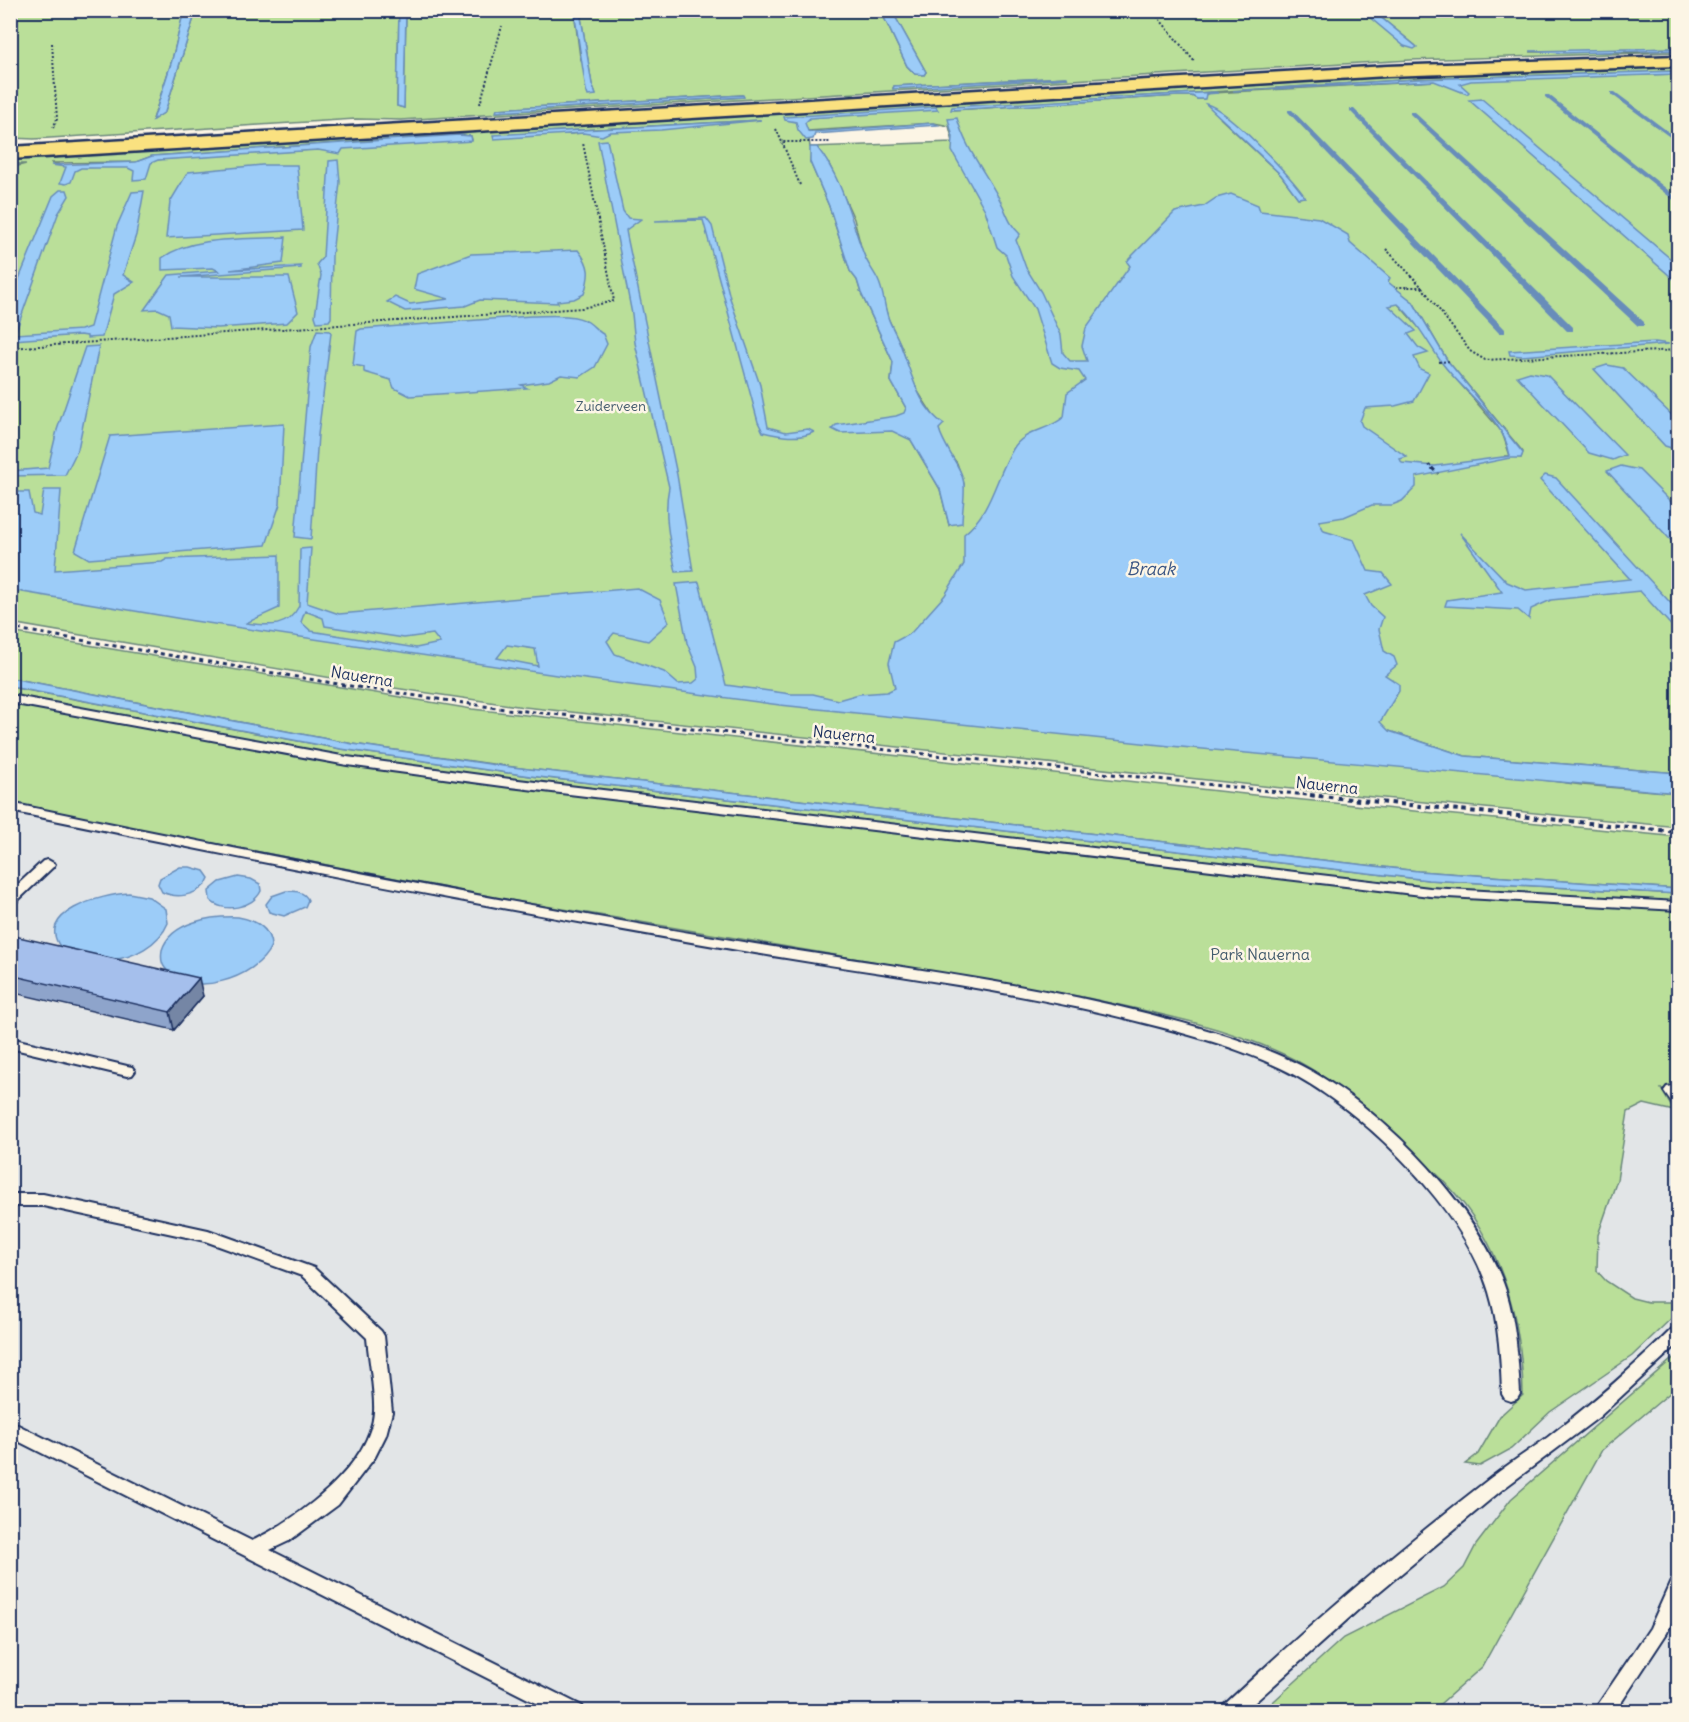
<svg xmlns="http://www.w3.org/2000/svg" width="1689" height="1722" viewBox="0 0 1689 1722" font-family="Delius,sans-serif">
<style>
.built{fill:#e2e5e7}
.green{fill:#badf99;stroke:#6a877c;stroke-width:1.5;fill-rule:evenodd}
.water{fill:#9cccf8;stroke:#688dba;stroke-width:1.5;fill-rule:evenodd}
.lines{fill:none;stroke-linecap:round;stroke-linejoin:round}
.stream{fill:#688dba;fill-rule:evenodd}
.lane-casing{stroke:#1b2f5e;stroke-width:4}
.primary-casing{stroke:#1b2f5e;stroke-width:5}
.path-far2{stroke:#1b2f5e;stroke-width:2;stroke-dasharray:2 2;stroke-linecap:butt}
.path-far1{stroke:#1b2f5e;stroke-width:3;stroke-dasharray:4 4;stroke-linecap:butt}
.path{stroke:#1b2f5e;stroke-width:4;stroke-dasharray:4.5 4.5;stroke-linecap:butt}
.lane{fill:#fcf5e5;fill-rule:evenodd}
.primary{fill:#fae180;fill-rule:evenodd}
.wall{fill:#8ea4cb;stroke:#1b2f5e;stroke-width:1.5}
.shaded-wall{fill:#7486a5;stroke:#1b2f5e;stroke-width:1.5}
.building{fill:#a5bfec;stroke:#1b2f5e;stroke-width:1.5}
.labels{text-anchor:middle;stroke-width:5;stroke-linejoin:round;paint-order:stroke}
.far-park-label{font-size:14px;fill:#435b6d;stroke:#fcf5e5}
.street-label{font-size:16px;fill:#1b2f5e;stroke:#fcf5e5}
.park-label{font-size:16px;fill:#435b6d;stroke:#fcf5e5}
.water-label{font-size:18px;font-style:italic;fill:#3b5684;stroke:#fcf5e5}
</style>
<rect width="100%" height="100%" fill="#fcf5e5"/>
<filter id="ink" filterUnits="userSpaceOnUse"><feTurbulence type="fractalNoise" baseFrequency=".0167" numOctaves="2"/><feDisplacementMap in="SourceGraphic" scale="12" xChannelSelector="R" yChannelSelector="G"/><feConvolveMatrix kernelMatrix="1 2 1 2 8 2 1 2 1" color-interpolation-filters="sRGB"/></filter>
<g filter="url(#ink)">
<!-- built -->
<path class="built" d="M10 804 498 898 1078 996 1164 1015 1250 1042 1678 1062V1711H11Z"/>
<!-- green -->
<g class="green">
<path d="M11 11H184L172 60 153 119 165 112 196 11H399L397 106 404 108 406 11H574L580 57 596 95 592 85 580 11H881L907 66 915 74 924 75 926 72 892 11H1362L1416 46 1373 11H1678V48L1530 52H1678L1411 60 400 120 356 119 34 139 11 138ZM1066 77 1067 78 893 88 894 86ZM742 95 743 97 497 112V109Z"/>
<path d="M1678 65V71L1418 79 952 108 953 110 1178 96H1192L1197 99H1204L1206 94 1211 93 1494 78 1678 74V773L1465 756 1389 731 1372 763 1390 766 1420 764 1582 785 1678 793V827L1272 787 524 707 367 684 11 623 10 168 26 164H11V157L1372 76ZM1220 118 1244 132 1304 197 1298 198 1281 175ZM760 120 570 134 525 133ZM934 123 949 126 953 142 810 147 808 131ZM459 135 471 136 472 140 165 159C125 164 93 173 51 163L136 162 152 156ZM811 154 829 164 854 219 862 251 872 273 877 279 888 318 902 348 913 384 935 418 944 446 957 463 964 484 962 498 949 525 940 489 911 440 906 408 891 381 893 362 861 293 857 280 850 271 829 206 810 162ZM1394 288 1413 302 1447 360 1523 452 1521 458 1504 456H1510L1502 432 1444 365 1421 330 1398 304Z"/>
<path d="M10 632 472 709 1254 795 1678 837V889L1418 871 528 769 353 744 11 678Z"/>
<path d="M10 687 341 749 530 776 1428 880 1678 894V1088L1661 1089 1674 1111 1644 1104 1628 1112 1617 1180 1598 1235 1597 1271 1606 1281 1632 1298 1648 1302H1678V1312L1632 1356 1550 1412 1511 1449 1480 1466 1465 1464 1478 1454 1500 1416 1523 1395C1522 1316 1501 1242 1446 1183 1428 1165 1407 1148 1388 1131 1355 1101 1325 1073 1283 1054 1219 1024 1146 1011 1078 996L498 898 11 804Z"/>
<path d="M1678 1354V1386L1602 1450 1482 1667 1432 1711H1263L1343 1638 1444 1587 1464 1568 1476 1545 1511 1499Z"/>
</g>
<!-- water -->
<g class="water">
<path d="M184 10 196 11 165 112 153 120 172 60Z"/>
<path d="M399 11H406L404 108 397 106Z"/>
<path d="M574 11H580L592 84 596 95 588 96 586 90Z"/>
<path d="M881 11H892L926 72 924 75 915 74 907 66Z"/>
<path d="M1362 11H1373L1417 47 1414 49 1404 46Z"/>
<path d="M1678 48V50L1564 53 1530 51Z"/>
<path d="M1678 71V74L1471 81 1460 84 1469 92 1467 94 1434 81 1233 91 1418 79Z"/>
<path d="M1067 77V78L893 89 894 86Z"/>
<path d="M1215 92 1218 93 1206 94 1205 99H1197L1192 96H1178L951 110 952 107Z"/>
<path d="M743 95 744 97 496 112 497 109Z"/>
<path d="M1482 99 1678 265V283L1469 100Z"/>
<path d="M1206 104C1227 108 1291 177 1305 197L1298 198 1281 175Z"/>
<path d="M936 107 938 110 810 118 805 123 808 131 813 132 934 123 938 125 815 134 813 139 806 140 798 130 796 122 785 120 784 117Z"/>
<path d="M957 118C966 151 988 175 1003 206 1008 217 1010 225 1020 234L1016 240 1026 268 1041 292 1061 335 1063 353 1070 361H1087L1082 346 1086 328 1130 266 1127 262 1129 259 1175 212 1204 206 1216 198 1231 194 1258 205 1260 211 1319 218 1348 235 1350 243 1390 278 1388 282 1413 302 1447 360 1523 453 1521 458H1510L1416 477V487L1402 501 1392 505H1372L1344 517 1319 521 1324 531 1354 540 1368 571 1383 573 1392 584 1365 595 1371 606 1383 617 1379 629 1384 651 1394 657 1397 665 1385 675 1399 684V691L1380 722 1389 731 1465 756 1678 773V793L1170 746 780 705 563 676 194 621 11 590V492H29L33 513 40 515 44 490H61L55 570 162 562 167 559 279 555V608L246 623C269 626 287 629 299 606L300 549 311 548 307 603 339 614 637 588 660 600 669 622 648 641 614 633 607 641 615 654 664 672 678 684 693 683 698 679 697 667 687 643 676 584 699 582 726 685 791 694H813L838 700 859 694 887 692 895 688 889 663 894 642 911 633 945 595 964 564V534C992 512 995 478 1013 449 1024 430 1048 431 1064 417L1067 393 1085 380 1079 371 1060 368 1052 363 1035 309 1013 276 1006 255 997 247 985 210 952 151 953 137 948 119ZM1398 304C1417 321 1428 343 1442 363 1464 393 1504 418 1510 456L1435 466 1402 463 1400 459 1407 457 1362 426 1360 421 1365 408 1395 406 1414 401 1429 373 1420 369 1414 357 1428 353 1418 347 1408 334 1416 331 1389 306ZM305 611 323 618 325 626 404 638 433 634 440 643 416 648 311 631 301 622ZM507 645 535 649 538 666 497 658Z"/>
<path d="M761 120 661 130 610 132 602 136 583 133 494 139 493 135Z"/>
<path d="M459 135 471 136 472 141 343 149 340 154 318 150 158 160 151 163 146 179 133 180 134 171 128 168H81L75 171 71 182 66 184 60 183 66 167 51 165 136 162 152 156Z"/>
<path d="M607 140 623 211 628 218 641 219 626 230 627 236 677 475 693 571 676 572C670 543 663 515 669 487L635 343 632 314 598 141Z"/>
<path d="M810 147H817C843 180 849 214 863 252 866 262 873 270 878 280 884 292 884 307 889 320 893 330 899 339 902 349 912 375 919 408 944 424L939 429C944 448 963 468 964 485 965 497 962 511 962 523L949 525 940 489 911 440 892 431 840 433 832 429 836 425 896 416 904 413 906 408 891 381 893 362 861 293 857 280 850 271 829 206 810 162Z"/>
<path d="M338 160 340 182 332 256 331 318 329 321 317 322 315 316 321 275 317 264 323 257 329 161Z"/>
<path d="M262 165H297L303 230 166 238 170 202 188 172Z"/>
<path d="M60 190H67L69 196 58 214 15 334 81 330 90 327 117 226 132 192 144 191 136 235 123 275 134 282 114 294 102 337 87 338V336L80 335 13 340 11 343V310L19 279 53 196Z"/>
<path d="M706 218 712 226 730 298 760 385 768 427 786 432 808 429 814 432C798 440 779 436 763 432L758 422 703 220 655 221Z"/>
<path d="M286 237 283 263 230 270 301 266V268L181 277H289L298 312 287 323 218 328 171 326 169 314 158 309 144 310 169 275 219 271 213 268 162 270V258C194 235 248 240 286 237Z"/>
<path d="M578 250C591 266 590 275 584 294L574 299 557 301 558 303 480 300 465 306 405 311 387 302 395 297 410 304 449 299 414 289 417 274 471 254Z"/>
<path d="M531 316C547 316 575 313 588 322 594 326 597 331 603 334L607 344 595 367 580 377 561 375 549 381 521 385 527 388 410 396 394 388 391 380 364 372V367L353 365 357 331 361 329Z"/>
<path d="M317 330 330 331 331 333 318 435 311 539 295 537 311 347Z"/>
<path d="M1655 342 1669 344 1522 356 1510 355 1509 351Z"/>
<path d="M99 346 78 449 65 475 11 476V471L48 468 57 430 85 347Z"/>
<path d="M1607 365 1623 368 1678 421V450L1665 446 1594 369Z"/>
<path d="M1530 372 1547 375 1625 455 1613 460 1589 453 1517 376Z"/>
<path d="M284 424 280 504 266 545 89 559 75 551 110 436Z"/>
<path d="M1621 466 1639 470 1678 509V548L1607 471Z"/>
<path d="M1545 475 1556 478 1678 611V633L1640 591 1551 600 1531 609 1529 619 1518 610 1445 606 1447 600 1502 592 1460 533 1507 582 1526 590 1630 579 1540 480Z"/>
<path d="M11 678 353 744 503 766 1418 871 1678 889V894L1428 880 530 776 341 749 11 687Z"/>
<path d="M180 867H190L204 871 209 878 206 884C194 896 177 899 162 892L158 884 160 878Z"/>
<path d="M238 877 251 879 260 884 261 891C253 908 223 914 210 900L209 891 220 882Z"/>
<path d="M286 891C295 891 304 891 308 900L305 907 284 916 269 912 266 904 272 896Z"/>
<path d="M129 893 149 897 166 909 168 923C160 943 132 960 110 959 94 958 78 953 63 950 30 913 104 894 129 893Z"/>
<path d="M238 917C255 920 270 927 271 946 257 979 188 1000 165 968 161 963 161 956 162 950 171 921 213 916 238 917Z"/>
</g>
<g class="lines">
<!-- stream -->
<g class="stream">
<path d="M1611 92H1615L1678 139V143L1611 94Z"/>
<path d="M1545 95H1549L1678 198V203L1676 202 1545 97Z"/>
<path d="M1350 109H1354L1573 327V331H1567L1350 111Z"/>
<path d="M1288 110H1292L1505 329V333H1499L1288 112Z"/>
<path d="M1410 112H1414L1644 322V326H1638L1410 114Z"/>
</g>
<defs>
<g id="lane">
<path d="M10 695 347 757 510 779 1430 888 1678 902V910L1430 896 510 787 347 765 10 703Z"/>
<path d="M10 803C258 854 506 903 755 944 887 966 1020 981 1149 1014 1205 1029 1263 1044 1313 1072 1388 1115 1479 1208 1506 1291 1516 1324 1518 1359 1520 1394L1517 1399 1511 1401 1505 1399 1502 1394C1501 1360 1499 1325 1489 1292 1464 1211 1371 1118 1298 1077 1251 1051 1196 1036 1144 1023 1016 990 885 975 755 953 506 911 258 862 10 811Z"/>
<path d="M48 860 55 864 53 867 15 903 10 904V892L43 861Z"/>
<path d="M10 1038 127 1066 132 1067 135 1071 132 1075 127 1076 10 1048Z"/>
<path d="M1672 1086 1678 1089V1105L1673 1104 1664 1091 1667 1087Z"/>
<path d="M10 1194H43L208 1230 314 1268 381 1331 384 1336 392 1412 386 1435 375 1457 338 1505 289 1541 270 1550 582 1706 585 1712H554L10 1437V1421L252 1541C297 1519 370 1467 374 1412 375 1391 369 1360 367 1338L302 1276 205 1241 43 1206H10Z"/>
<path d="M1678 1327V1344L1599 1417 1503 1489 1368 1601 1244 1712H1220L1223 1706C1308 1626 1397 1550 1489 1479 1508 1464 1529 1451 1548 1437 1592 1403 1633 1368 1672 1329Z"/>
<path d="M1678 1579V1607L1667 1633 1615 1712H1593L1650 1628 1671 1581Z"/>
</g>
<path id="primary" d="M1678 56V66L1387 76 10 159V147L1387 66Z"/>
</defs>
<!-- lane casing -->
<use href="#lane" class="lane-casing"/>
<!-- primary casing -->
<use href="#primary" class="primary-casing"/>
<!-- path-far2 -->
<g class="path-far2">
<path d="M1152 10 1194 61"/>
<path d="M52 43 57 119 53 128"/>
<path d="M480 104 502 26"/>
<path d="M776 129 782 142"/>
<path d="M800 185 782 142H831"/>
<path d="M1386 249 1422 287H1394"/>
<path d="M1422 287 1470 351 1485 360 1678 350"/>
<path d="M10 348 582 308 614 301 583 143"/>
<path d="M1439 362 1451 361"/>
<path d="M1429 465 1433 469"/>
</g>
<!-- path-far1 -->
<g class="path-far1">
<path d="M1432 468 1438 474"/>
<path d="M10 628 344 685 497 708 1325 797"/>
</g>
<!-- path -->
<path class="path" d="M1310 795 1678 832"/>
<!-- lane -->
<use href="#lane" class="lane"/>
<!-- primary -->
<use href="#primary" class="primary"/>
</g>
<!-- wall -->
<path class="wall" d="M10 935 203 996 174 1030 10 992Z"/>
<!-- shaded-wall -->
<path class="shaded-wall" d="M199 978 203 996 174 1030 170 1012Z"/>
<!-- building -->
<path class="building" d="M10 935 199 978 170 1012 10 975Z"/>
</g>
<g class="labels">
<!-- far-park labels -->
<g class="far-park-label">
<text x="611" y="411">Zuiderveen</text>
</g>
<!-- street labels -->
<g class="street-label">
<text transform="translate(362 676) rotate(9)" y="6">Nauerna</text>
<text transform="translate(844 734) rotate(6)" y="6">Nauerna</text>
<text transform="translate(1327 785) rotate(6)" y="6">Nauerna</text>
</g>
<!-- park labels -->
<g class="park-label">
<text x="1260" y="960">Park Nauerna</text>
</g>
<!-- water labels -->
<g class="water-label">
<text x="1151" y="575">Braak</text>
</g>
</g>
<!-- margin -->
<rect width="1689" height="1722" fill="none" stroke="#fcf5e5" stroke-width="36"/>
<rect x="18" y="18" width="1653" height="1686" fill="none" stroke="#1b2f5e" stroke-width="2" filter="url(#ink)"/>
</svg>
